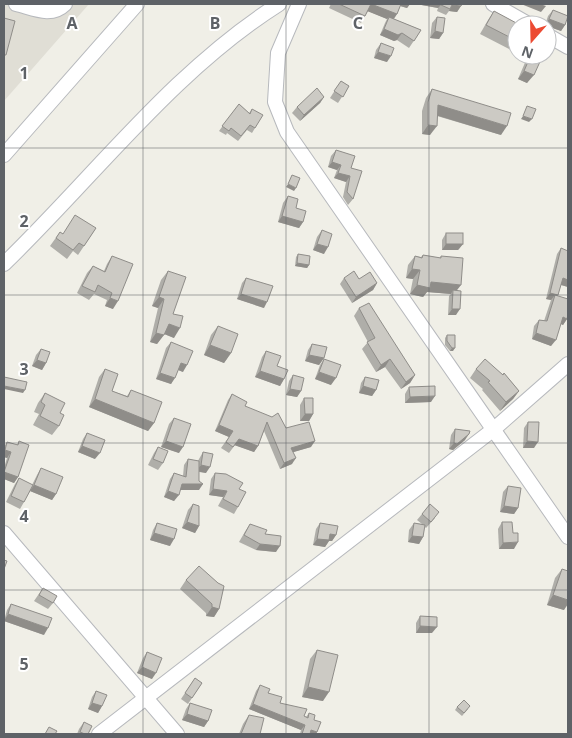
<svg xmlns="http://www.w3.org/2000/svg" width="572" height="738" viewBox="0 0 572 738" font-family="'Noto Sans',sans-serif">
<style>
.education{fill:#e0ded5}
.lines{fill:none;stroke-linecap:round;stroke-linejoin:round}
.minor-casing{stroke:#b7b9bd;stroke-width:16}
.minor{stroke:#fff;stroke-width:14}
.wall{fill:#afaea9}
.shaded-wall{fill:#8f8d89}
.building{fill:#cccac4;stroke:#8f8d89}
.grid{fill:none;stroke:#5e6267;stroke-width:1;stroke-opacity:0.55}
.grid-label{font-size:16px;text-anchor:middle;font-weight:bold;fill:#5e6267;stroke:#fff;stroke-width:4;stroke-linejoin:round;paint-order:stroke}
</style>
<rect width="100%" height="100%" fill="#f0efe7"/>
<!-- education -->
<path class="education" d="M4 4H89L4 101Z"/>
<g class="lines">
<defs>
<g id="minor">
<path d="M16 4C33 8 51 18 65 4"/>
<path d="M299 4 278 53 275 102 287 132 568 537"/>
<path d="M493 4 530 25"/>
<path d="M547 35 568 47"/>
<path d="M4 155 137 4"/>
<path d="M4 264C94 177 173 71 279 4"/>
<path d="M4 533 177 734"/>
<path d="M99 734 494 429 568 364"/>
</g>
</defs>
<!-- minor casing -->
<use href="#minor" class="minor-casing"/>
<!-- minor -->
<use href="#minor" class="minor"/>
</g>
<!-- wall -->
<g class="wall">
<path d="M331 4H410L407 8 400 6 397 14 394 19 421 30 409 48 397 40 394 41 380 35 385 23 387 19 368 11 361 23 329 8Z"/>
<path d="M416 4H462L457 12 449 11 446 15 437 11 438 8Z"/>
<path d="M553 10 565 25 561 31 547 26V25H545L548 16Z"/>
<path d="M494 11 517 25V53L480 34 488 20Z"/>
<path d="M437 17 443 33 439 39 430 38 432 23Z"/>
<path d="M381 43 387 62 374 58 376 50Z"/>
<path d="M520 55H543L527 83 518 79 527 58Z"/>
<path d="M341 81 349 86 338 103 330 98Z"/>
<path d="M432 89 501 135 437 116 430 135 422 134V111L426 98Z"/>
<path d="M324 97 320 103 300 121 292 113 297 107Z"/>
<path d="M239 104 249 113 252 109 255 128 252 133 247 130 238 141 227 133 226 135 219 131Z"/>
<path d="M336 150 351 168 353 199 348 205 343 197 346 182 334 178 337 170 328 167 331 156Z"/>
<path d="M288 196 303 222 299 228 278 222 283 203Z"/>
<path d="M96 228 78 255 73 251 67 259 50 246 60 232 63 234Z"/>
<path d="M322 230 324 254 313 250 317 237Z"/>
<path d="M446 233 463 244 458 250H442V240Z"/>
<path d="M561 248 568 287 561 285 557 296 567 319 563 325 561 324 551 346 532 339 534 326 539 320 544 321 551 300 546 299 557 254Z"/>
<path d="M298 254 309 265 307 268 295 266 296 257Z"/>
<path d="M423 255 440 258 441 256 457 290 456 315H448L449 296 451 294 427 292 423 297 410 294 413 279 406 278 408 265 415 256 421 257Z"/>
<path d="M112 256 113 309 105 306 107 300 94 294 89 300 77 293 87 273 93 266 104 271 107 264Z"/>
<path d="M168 271 173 314 174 338 164 334 157 344 150 342 158 308 152 306 161 280Z"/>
<path d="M246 278 264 308 237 299 242 283Z"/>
<path d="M344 278 359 279 377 283 373 290 352 303 340 284Z"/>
<path d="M359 308 415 375 410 383 401 389 385 367 376 372 362 349 368 342 354 316Z"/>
<path d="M218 326 231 353 224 363 204 355 211 335Z"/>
<path d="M447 335 453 351H450L445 345V338Z"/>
<path d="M171 342 183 372 178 370 171 384 156 379 166 348Z"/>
<path d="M312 344 324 358 319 365 305 361 308 350Z"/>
<path d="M41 349 46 363 42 370 32 366 36 355Z"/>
<path d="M266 351 277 366 284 379 280 386 255 377 262 357Z"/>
<path d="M324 359 331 385 315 379 320 365Z"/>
<path d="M105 369 112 391 127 396 131 390 154 423 148 431 89 407 99 377Z"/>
<path d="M476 369 502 375 504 373 519 391 513 399 500 411 482 390 483 389 470 378Z"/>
<path d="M293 375 301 391 297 397 286 395 289 381Z"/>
<path d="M365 377 376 390 372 396 359 393 361 383Z"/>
<path d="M409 387 431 402 405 403V394Z"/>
<path d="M45 393 60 413 59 426 52 435 33 425 39 414 34 412 38 403Z"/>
<path d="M232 394 245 406 286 428 311 447 293 452 292 464 280 469 264 431 258 446 254 452 235 445 229 453 221 448 229 437 215 431 228 400Z"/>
<path d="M304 398 313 414 309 421H300V405Z"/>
<path d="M174 418 179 453 161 447 169 424Z"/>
<path d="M528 422 534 448H523L524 428Z"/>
<path d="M455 429 465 440 453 450 449 449 451 435Z"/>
<path d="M87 433 95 459 78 452 83 439Z"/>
<path d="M19 441 18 477 14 483 4 479V468L7 458 4 457V447L7 442 17 445Z"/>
<path d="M158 447 163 463 158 470 148 465 154 453Z"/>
<path d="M203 452 206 473 199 472V490H180L174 501 164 497 170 479 174 473 183 476 184 465 188 459 198 461 199 459Z"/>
<path d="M41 468 56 494 52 500 30 491 24 502 20 509 6 502 15 484 19 478 32 485 37 475Z"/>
<path d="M215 473 239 489 238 507 234 514 218 506 223 497 209 495 211 479Z"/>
<path d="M508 486 518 508 514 514 500 512 503 492Z"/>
<path d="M193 504 199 526 195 533 182 528 188 510Z"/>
<path d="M422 514 435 518 426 528 424 526 423 537 419 544 408 542 409 530 414 523 422 524 417 520Z"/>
<path d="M502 522 514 549H499L498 529Z"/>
<path d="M157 523 170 546 150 540 153 530Z"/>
<path d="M320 523 336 535 332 541H329L325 547 313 545 316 529Z"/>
<path d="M250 524 265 534 276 552 256 550 239 542 246 530Z"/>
<path d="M562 569 564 610 547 605 555 578Z"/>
<path d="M186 580 219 609 214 617 206 616V613L180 589Z"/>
<path d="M43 588 53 603 48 609 34 601Z"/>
<path d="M11 604 44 635 4 621 7 610Z"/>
<path d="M420 616 432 633H416V623Z"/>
<path d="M317 650 323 701 302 697 310 659Z"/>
<path d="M147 652 152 679 137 673 143 658Z"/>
<path d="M195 678 202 683 188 704 181 699Z"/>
<path d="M260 685 280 703 304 716 306 717 309 713 314 720 317 732 316 734H300L301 730 249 709 256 691Z"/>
<path d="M96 691 102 706 98 713 88 709 92 697Z"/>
<path d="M190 703 208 721 204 727 182 720 186 709Z"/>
<path d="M457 707 468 709 462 716 455 710Z"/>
<path d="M249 715 260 734H239L243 724Z"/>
<path d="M84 722 88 734H77L79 729Z"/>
</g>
<!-- shaded-wall -->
<g class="shaded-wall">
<path d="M371 4 397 14 392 21 389 17 387 19 367 11Z"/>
<path d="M398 4H410L407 8 397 5Z"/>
<path d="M416 4H442L438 8Z"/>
<path d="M521 4H540L546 6 541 12Z"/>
<path d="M452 5 461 6 457 12 449 11Z"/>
<path d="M549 19 565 25 561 31 547 26V25H545Z"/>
<path d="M384 29 402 33 397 40 394 41 380 35Z"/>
<path d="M435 31 443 33 439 39 430 38Z"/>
<path d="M378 52 391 56 387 62 374 58Z"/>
<path d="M524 71 534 75 527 83 518 79Z"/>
<path d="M324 97 320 103 300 121 304 115Z"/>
<path d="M438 105 507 126 501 135 432 114Z"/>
<path d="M523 116 532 119 529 122 521 119Z"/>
<path d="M428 125 437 126 430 135 422 134Z"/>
<path d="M332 162 341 165 337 170 328 167Z"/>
<path d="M338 173 350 176 346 182 334 178Z"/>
<path d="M288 184 296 188 294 191 286 187Z"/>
<path d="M282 216 303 222 299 228 278 222Z"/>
<path d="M317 244 328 247 324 254 313 250Z"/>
<path d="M446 244H463L458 250H442Z"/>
<path d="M297 263 309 265 307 268 295 266Z"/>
<path d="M412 269 420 270 413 279 406 278Z"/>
<path d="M563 278 568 280V287L558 284Z"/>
<path d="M431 282 461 285 454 294 453 290 451 294 427 292 423 297 410 294 417 285Z"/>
<path d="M377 283 373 290 352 303 356 297Z"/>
<path d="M550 293 558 295 554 301 555 295 551 300 546 299Z"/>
<path d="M241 294 267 302 264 308 237 299Z"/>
<path d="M159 297 164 299 158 308 152 306Z"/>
<path d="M110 298 118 301 113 309 105 306Z"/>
<path d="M452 309H460L456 315H448Z"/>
<path d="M563 317 567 319 563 325 559 323Z"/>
<path d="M169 324 180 328 174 338 162 333Z"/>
<path d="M156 333 164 335 157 344 150 342Z"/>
<path d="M536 333 556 340 551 346 532 339Z"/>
<path d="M210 345 231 353 224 363 204 355Z"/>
<path d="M452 348H455L453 351H450Z"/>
<path d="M309 355 324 358 319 365 305 361Z"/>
<path d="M390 359 385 367 376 372 381 365Z"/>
<path d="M37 360 46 363 42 370 32 366Z"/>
<path d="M181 363 187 365 183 372 176 369Z"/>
<path d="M260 371 284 379 280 386 255 377Z"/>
<path d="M319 372 336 378 331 385 315 379Z"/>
<path d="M160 373 175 378 171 384 156 379Z"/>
<path d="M415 375 410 383 401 389 406 382Z"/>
<path d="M4 386 25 390 23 393 4 389Z"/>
<path d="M363 386 376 390 372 396 359 393Z"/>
<path d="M290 389 301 391 297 397 286 395Z"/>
<path d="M519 391 513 399 500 411 506 402Z"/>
<path d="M435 396 431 402 405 403 410 397Z"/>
<path d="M95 399 154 423 148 431 89 407Z"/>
<path d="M305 414H313L309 421H300Z"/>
<path d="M219 425 233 431 229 437 215 431Z"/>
<path d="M469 434 465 440 453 450 449 449 454 443Z"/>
<path d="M239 439 258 446 254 452 234 445Z"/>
<path d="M166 441 183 447 179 453 161 447Z"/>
<path d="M315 441 311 447 287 454 291 448Z"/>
<path d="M527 441 538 442 534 448H523Z"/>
<path d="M82 446 100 453 95 459 78 452Z"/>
<path d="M5 450 11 452 7 458 4 457V452Z"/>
<path d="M296 458 292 464 280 469 284 463Z"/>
<path d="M201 465 210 467 206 473 196 471Z"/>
<path d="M4 472 18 477 14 483 4 479Z"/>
<path d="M182 484H203L199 490H178Z"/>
<path d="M34 485 56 494 52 500 30 491Z"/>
<path d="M213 489 227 491 223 497 209 495Z"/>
<path d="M168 491 179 495 174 501 164 497Z"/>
<path d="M504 506 518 508 514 514 500 512Z"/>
<path d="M187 522 199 526 195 533 182 528Z"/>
<path d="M154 533 174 539 170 546 150 540Z"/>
<path d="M330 534 336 535 332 541H329L325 547 313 545 317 539Z"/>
<path d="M412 536 423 537 419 544 408 542Z"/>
<path d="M518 542 514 549H499L503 543Z"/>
<path d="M260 544 280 546 276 552 256 550Z"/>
<path d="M553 595 568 600V604L564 610 547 605Z"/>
<path d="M212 607 219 609 214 617 206 616Z"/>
<path d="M8 614 48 628 44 635 4 621Z"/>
<path d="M420 626 437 627 432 633H416Z"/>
<path d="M142 667 156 673 152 679 137 673Z"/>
<path d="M308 687 329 692 323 701 302 697Z"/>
<path d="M92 703 102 706 98 713 88 709Z"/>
<path d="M253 704 305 725 301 730 249 709Z"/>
<path d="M187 714 208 721 204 727 182 720Z"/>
<path d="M311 730 317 732 316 734H308Z"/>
</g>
<!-- building -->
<g class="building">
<path d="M339 4H401L397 14 371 4 365 16Z"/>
<path d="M442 4H462L461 6 452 5 450 9 441 5Z"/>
<path d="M553 10 568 16 565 25 549 19Z"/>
<path d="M494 11 520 25H517V41L486 25Z"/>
<path d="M389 17 421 30 414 41 402 33 398 35 384 29Z"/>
<path d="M437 17 445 18 443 33 435 31Z"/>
<path d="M4 18 15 21 6 55H4Z"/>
<path d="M547 39 550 41 547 48Z"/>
<path d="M381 43 394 48 391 56 378 52Z"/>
<path d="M531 55H543L534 75 524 71Z"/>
<path d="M341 81 349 86 343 97 334 91Z"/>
<path d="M317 88 324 97 304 115 297 107Z"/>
<path d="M432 89 511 113 507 126 438 105 437 126 428 125V102Z"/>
<path d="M239 104 250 114 252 109 263 115 255 128 250 125 241 136 231 128 229 131 222 126Z"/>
<path d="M527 106 536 109 532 119 523 116Z"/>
<path d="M336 150 355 156 351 168 362 171 353 199 347 192 350 176 338 173 341 165 332 162Z"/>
<path d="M292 175 300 178 296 188 288 184Z"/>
<path d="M288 196 298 199 296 208 306 211 303 222 282 216Z"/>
<path d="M75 215 96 228 84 246 79 243 73 250 56 238 60 232 63 234Z"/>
<path d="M322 230 332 234 328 247 317 244Z"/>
<rect x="446" y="233" width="17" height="11"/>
<path d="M561 248 568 251V280L563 278 558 295 550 293Z"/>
<path d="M298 254 310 256 309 265 297 263Z"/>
<path d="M423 255 441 258V256L463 258 461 285 431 282 430 288 417 285 420 270 412 269 415 256 422 258Z"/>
<path d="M112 256 133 264 118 301 110 298 112 293 98 285 95 292 82 286 93 266 105 272Z"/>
<path d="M168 271 186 277 173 314 183 316 180 328 169 324 164 335 156 333 164 299 159 297Z"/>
<path d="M354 271 359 279 370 272 377 283 356 297 344 278Z"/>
<path d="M246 278 273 286 267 302 241 294Z"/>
<path d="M453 290 461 291 460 309H452Z"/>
<path d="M555 295 568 299V314L567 319 563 317 556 340 536 333 539 320 547 321Z"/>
<path d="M369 303 415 375 406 382 390 359 381 365 367 342 375 338 359 308Z"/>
<path d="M218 326 238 334 231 353 210 345Z"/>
<path d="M447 335H455V348H452L447 341Z"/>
<path d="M171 342 193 351 187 365 181 363 175 378 160 373Z"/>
<path d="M312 344 327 347 324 358 309 355Z"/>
<path d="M41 349 50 352 46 363 37 360Z"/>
<path d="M266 351 281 356 277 366 288 370 284 379 260 371Z"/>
<path d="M324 359 341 365 336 378 319 372Z"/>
<path d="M485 359 503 375 504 373 519 391 506 402 488 382 490 381 476 369Z"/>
<path d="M105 369 118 374 112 391 128 397 131 390 162 402 154 423 95 399Z"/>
<path d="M293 375 304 378 301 391 290 389Z"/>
<path d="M4 377 27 382 25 390 4 386Z"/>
<path d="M365 377 379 380 376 390 363 386Z"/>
<path d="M435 386V396L410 397 409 387Z"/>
<path d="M45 393 65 403 60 413 64 415 59 426 40 416 45 405 41 402Z"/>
<path d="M232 394 247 402 245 406 272 417 278 413 286 428 309 422 315 441 291 448 296 458 284 463 267 422 258 446 239 439 233 447 226 442 233 431 219 425Z"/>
<path d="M304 398H313V414H305Z"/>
<path d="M174 418 191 424 183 447 166 441Z"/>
<path d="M528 422H539L538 442 527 441Z"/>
<path d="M455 429 470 431 469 434 457 444 454 443Z"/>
<path d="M87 433 105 440 100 453 82 446Z"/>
<path d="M19 441 29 445 18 477 4 472 11 452 5 450 7 442 18 445Z"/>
<path d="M158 447 168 451 163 463 153 459Z"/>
<path d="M203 452 213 454 210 467 201 465Z"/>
<path d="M188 459 199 461V481L203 484H182L179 495 168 491 174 473 186 477Z"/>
<path d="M41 468 63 477 56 494 34 485Z"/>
<path d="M215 473 226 474 243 483 239 489 246 492 238 507 223 499 227 491 213 489Z"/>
<path d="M19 478 33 485 24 502 11 496Z"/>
<path d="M508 486 521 488 518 508 504 506Z"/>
<path d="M193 504 199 506V526L187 522Z"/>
<path d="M430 504 439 512 431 522 422 514Z"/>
<path d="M502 522H512L513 533H518V542L503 543Z"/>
<path d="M157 523 177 529 174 539 154 533Z"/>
<path d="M320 523 338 526 336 535 330 534 329 540 317 539Z"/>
<path d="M414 523 425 525 423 537 412 536Z"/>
<path d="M250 524 267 530 265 534 281 536 280 546 260 544 244 535Z"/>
<path d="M4 560 7 561 4 569Z"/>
<path d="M199 566 218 583 224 586 219 609 212 607V604L186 580Z"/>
<path d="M562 569 568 571V600L553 595Z"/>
<path d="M43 588 57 596 53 603 39 595Z"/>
<path d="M11 604 52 618 48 628 8 614Z"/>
<path d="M420 616 437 617V627L420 626Z"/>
<path d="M317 650 338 655 329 692 308 687Z"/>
<path d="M147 652 162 658 156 673 142 667Z"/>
<path d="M195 678 202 683 192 698 185 693Z"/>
<path d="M260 685 270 689 268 693 282 697 280 703 307 709 304 716 308 718 309 713 315 715 314 720 321 722 317 732 311 730 310 734H302L305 725 253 704Z"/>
<path d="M96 691 107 695 102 706 92 703Z"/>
<path d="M464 700 470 706 464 713 457 707Z"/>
<path d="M190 703 212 710 208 721 187 714Z"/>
<path d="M249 715 264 718 260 734H241Z"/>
<path d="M84 722 92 726 88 734H85L80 732Z"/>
<path d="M49 727 57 731 55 734H45Z"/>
</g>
<!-- grid -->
<path class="grid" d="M143 4V734M286 4V734M429 4V734M4 148H568M4 295H568M4 443H568M4 590H568"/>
<g class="grid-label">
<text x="72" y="29">A</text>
<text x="215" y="29">B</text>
<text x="358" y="29">C</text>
<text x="24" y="79">1</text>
<text x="24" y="227">2</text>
<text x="24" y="375">3</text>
<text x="24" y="522">4</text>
<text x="24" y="670">5</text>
</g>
<!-- border -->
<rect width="572" height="738" fill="none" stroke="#5e6267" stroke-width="10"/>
<!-- north arrow -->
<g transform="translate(532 40) rotate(200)"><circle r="24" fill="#ffffff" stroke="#bfc0c2"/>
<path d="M0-4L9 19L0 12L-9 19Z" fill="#ec4a32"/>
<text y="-8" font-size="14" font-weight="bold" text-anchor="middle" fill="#5e6267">N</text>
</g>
</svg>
